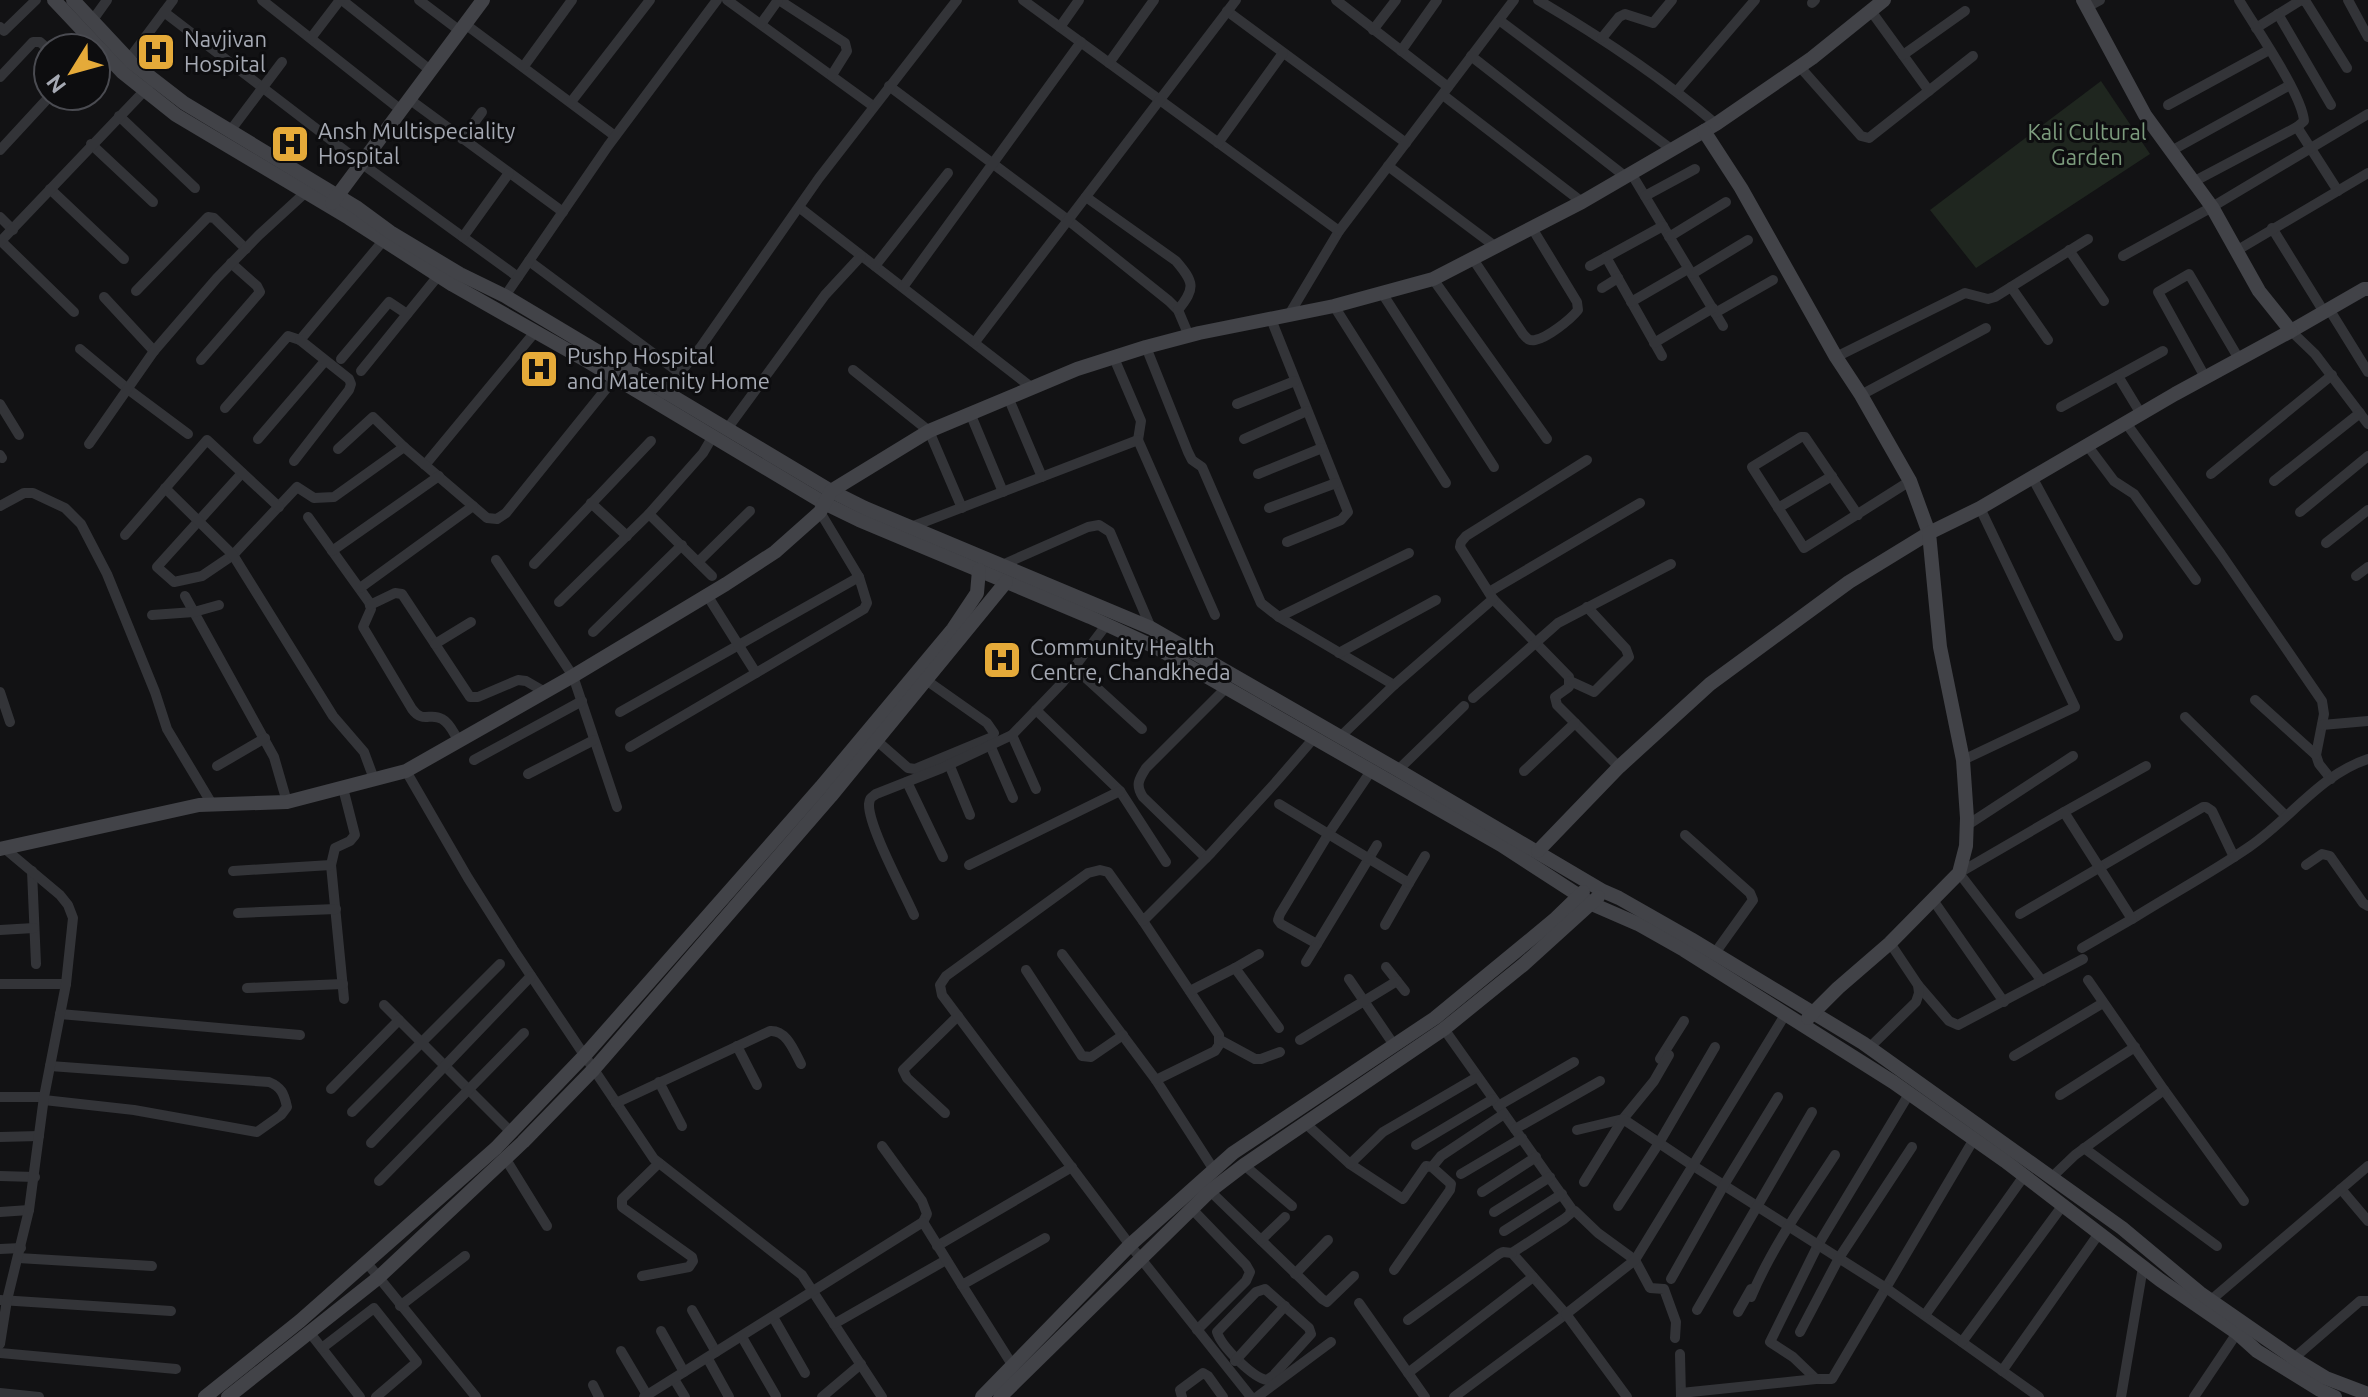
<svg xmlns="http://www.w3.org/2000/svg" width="2368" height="1397" viewBox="0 0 2368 1397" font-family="Ubuntu,sans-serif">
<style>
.green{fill:#1f261f}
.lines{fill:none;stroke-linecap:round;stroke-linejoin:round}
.street{stroke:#333438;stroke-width:10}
.secondary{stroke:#424348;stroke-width:14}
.labels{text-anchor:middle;stroke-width:6;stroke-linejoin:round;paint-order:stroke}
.poi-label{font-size:22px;fill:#a5a9b3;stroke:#0d0d0f;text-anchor:start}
.park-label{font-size:22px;fill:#7d9d7e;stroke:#0d0d0f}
</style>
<rect width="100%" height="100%" fill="#121214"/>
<!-- green -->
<path class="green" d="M2101 81 2150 154 1976 268 1930 210Z"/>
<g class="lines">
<!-- street -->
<g class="street">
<path d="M262 0 401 110"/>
<path d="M342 0 430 70"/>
<path d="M419 0 460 31"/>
<path d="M727 0 873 106"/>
<path d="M779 0 845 43 847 51 832 75"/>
<path d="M1023 0 1339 231 1290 313"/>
<path d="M1336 0 1448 87"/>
<path d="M1538 0C1601 37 1661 77 1716 124"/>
<path d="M2348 0 2368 37"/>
<path d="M1812 3 1815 0"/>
<path d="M2087 7 2100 0"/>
<path d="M1227 11 1406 143"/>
<path d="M1871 11 1929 91"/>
<path d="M164 12 361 163 518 277"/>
<path d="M2278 14 2331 105"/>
<path d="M1499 20 1671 149"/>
<path d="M92 21 107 0"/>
<path d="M465 24 615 136"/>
<path d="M761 24 778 0"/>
<path d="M0 27 4 31 36 0"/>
<path d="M1060 27 1079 0"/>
<path d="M2256 28 2301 0 2306 2 2347 68"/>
<path d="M1373 30 1396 0"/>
<path d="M311 38 340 0"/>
<path d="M1602 38 1619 17 1625 14 1653 23 1672 0"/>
<path d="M1401 51 1437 0"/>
<path d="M1903 55 1965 11"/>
<path d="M1471 56 1626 177"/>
<path d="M129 59 173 0"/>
<path d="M1109 63 1154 0"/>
<path d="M524 66 572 0"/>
<path d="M1800 67 1861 136 1869 138 1973 56"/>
<path d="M0 77 33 42H40L48 49"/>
<path d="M889 86 1068 220 1169 301 1178 310 1189 336"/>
<path d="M1677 91 1755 0"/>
<path d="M1443 95 1582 202"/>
<path d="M409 99 563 212"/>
<path d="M571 102 650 0"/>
<path d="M2168 105 2269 50"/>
<path d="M119 116 195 188"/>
<path d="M2297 127 2338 191"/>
<path d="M230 131 282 62"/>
<path d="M462 139 482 112"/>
<path d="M1218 143 1283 53"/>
<path d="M91 144 153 202"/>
<path d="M0 150 50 96"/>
<path d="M2171 151 2290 85"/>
<path d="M1388 166 1496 247"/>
<path d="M1631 173 1723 326"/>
<path d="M2193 182 2297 127 2304 121C2302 94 2255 27 2239 0"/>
<path d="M50 189 124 259"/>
<path d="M1645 196 1695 169"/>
<path d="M1086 197 1176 261C1194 282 1196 288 1178 310"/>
<path d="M800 208 1031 387"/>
<path d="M0 217 13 230"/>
<path d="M2272 228 2324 312"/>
<path d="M1339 231 1514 0"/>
<path d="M463 237 509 173"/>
<path d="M1669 237 1726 202"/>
<path d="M1 241 74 312"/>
<path d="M0 242 148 87"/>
<path d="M2069 250 2104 301"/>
<path d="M2236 251 2368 173"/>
<path d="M2123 256 2212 207 2368 114"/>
<path d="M1606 257 1662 356"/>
<path d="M1473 259 1523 334C1527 338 1528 341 1535 340 1547 338 1570 320 1578 310L1577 302 1532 228"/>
<path d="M529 261 681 374"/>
<path d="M875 266 948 173"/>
<path d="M1590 266 1663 226"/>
<path d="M1692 274 1748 240"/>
<path d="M1433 279 1547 439"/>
<path d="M903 287 1081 42"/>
<path d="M2011 287 2048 340"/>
<path d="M1602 288 1618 278"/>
<path d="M136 291 208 217 214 218 246 249"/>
<path d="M1382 293 1494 467"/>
<path d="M505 296 608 146 717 0"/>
<path d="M104 297 154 351"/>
<path d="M1631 302 1688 269"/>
<path d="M1334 306 1446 483"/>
<path d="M2329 309 2368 372"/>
<path d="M1715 313 1773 280"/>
<path d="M1271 319 1348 512 1341 520 1287 542"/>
<path d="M2291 331 2315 354 2368 424"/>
<path d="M975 342 1236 0"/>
<path d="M1654 343 1713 308"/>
<path d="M1146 347 1188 452 1192 460 1202 467 1261 603 1279 617 1394 685"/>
<path d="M80 349 129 390 188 434"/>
<path d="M1836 357 1965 293 1988 299 1995 297 2088 239"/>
<path d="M1114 358 1141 421 1138 440"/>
<path d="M341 359 389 302 407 314"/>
<path d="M201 360 260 292 257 286 231 263"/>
<path d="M853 370 929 431 962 508"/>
<path d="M361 371 438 276"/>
<path d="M2118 376 2141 414"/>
<path d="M2205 377 2158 292 2189 274 2239 359"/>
<path d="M662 395 700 348 819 178 957 0"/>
<path d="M1861 395 1986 328"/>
<path d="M1008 397 1042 477"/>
<path d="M0 404 19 435"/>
<path d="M1237 404 1295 381"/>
<path d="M2061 407 2163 351"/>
<path d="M225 408 288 336 300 340 383 241"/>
<path d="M970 413 1003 492"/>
<path d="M2126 423 2221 554 2322 701 2324 714 2316 755 2319 764 2331 779"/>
<path d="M727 429 825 295 861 256"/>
<path d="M258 439 325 361"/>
<path d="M1244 439 1307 411"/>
<path d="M89 444 154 351 217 278 259 235 306 192"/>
<path d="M2087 445 2114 481 2134 494 2196 580"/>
<path d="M338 449 373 417 404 447"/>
<path d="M0 455 2 458"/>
<path d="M294 461 349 390 351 384 349 379 300 340"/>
<path d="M425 465 535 332"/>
<path d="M242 473 157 567 174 582 202 576 233 555 297 487 314 498 334 497 404 447 487 518 497 519 506 513 614 379"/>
<path d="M1258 474 1322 448"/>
<path d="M2211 474 2332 375"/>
<path d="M2032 477 2118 636"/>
<path d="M2274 481 2360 413"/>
<path d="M165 488 233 555 333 716 364 752 374 779"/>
<path d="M591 503 627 536"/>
<path d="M0 506 24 493H33L65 508 81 524 107 574 155 692 167 729 212 804"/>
<path d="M1269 508 1336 483"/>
<path d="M1778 508 1832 476"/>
<path d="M2300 512 2368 456"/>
<path d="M649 514 712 576"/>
<path d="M1858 515 1805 437H1801L1752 467 1804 548 1910 481"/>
<path d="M308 517 369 602 371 609 363 627 412 709C423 724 430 712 442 719 450 723 454 734 459 741"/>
<path d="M911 527 1138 440 1215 615"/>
<path d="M125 535 207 440 279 507"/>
<path d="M2326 543 2368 510"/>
<path d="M332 551 439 476"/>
<path d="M496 560 573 676 617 807"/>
<path d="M698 562 750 511"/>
<path d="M534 564 651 441"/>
<path d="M1002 565 1088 527 1099 525 1110 532 1151 628"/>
<path d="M2356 576 2368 567"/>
<path d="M360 588 473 506"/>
<path d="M1489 592 1640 503"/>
<path d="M185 596 274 757 287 802"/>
<path d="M1493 599 1569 677V687L1555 697 1557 705 1619 767"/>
<path d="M559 602 649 514 703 453 713 436"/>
<path d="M370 605 395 593 402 594 470 697H478L518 680 526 681 545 692"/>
<path d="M152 615 194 612 219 605"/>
<path d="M1279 617 1409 553"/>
<path d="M593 632 682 545"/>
<path d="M435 644 471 622"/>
<path d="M1339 653 1436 600"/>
<path d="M1075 668 1142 729"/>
<path d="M756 673 864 609 867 603 859 577"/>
<path d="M1570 681 1594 692 1629 657 1626 649 1587 607"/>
<path d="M0 692 10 722"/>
<path d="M1473 698 1558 623 1671 564"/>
<path d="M2255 700 2316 755"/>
<path d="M1036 710 1120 791 1166 862"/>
<path d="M620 712 859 577 820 512"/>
<path d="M2185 717 2286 816"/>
<path d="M2322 725 2368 721"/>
<path d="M1012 735 1036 789"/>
<path d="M1340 737 1394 685 1493 599 1460 547 1461 542 1466 536 1587 460"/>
<path d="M876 740 908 768 915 769 992 737 994 733 987 723 926 680"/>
<path d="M990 745 1013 798"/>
<path d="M630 747 756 673 707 595"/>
<path d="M474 760 582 701"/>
<path d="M1963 760 2075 707 1980 508"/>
<path d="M949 764 970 815"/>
<path d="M217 766 265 738"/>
<path d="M1398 770 1464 706"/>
<path d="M406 771 468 878 513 949 654 1159 802 1275 882 1397"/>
<path d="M1371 771 1329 833 1280 914 1278 920 1281 924 1317 944 1377 845"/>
<path d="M1524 771 1575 723"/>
<path d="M528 774 594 740"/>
<path d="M907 782 943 857"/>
<path d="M343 788 355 835 350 841 335 848 331 865 344 999"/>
<path d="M1279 804 1409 883 1385 925"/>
<path d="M2064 812 2146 766"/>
<path d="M1966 826 2073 756"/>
<path d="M1685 835 1750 893 1753 900 1715 953"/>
<path d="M1206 858 1143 797C1135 785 1139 779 1146 768L1226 688"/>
<path d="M969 865 1120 791"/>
<path d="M2306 865 2322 854 2330 856 2363 903 2368 906"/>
<path d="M32 871 36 964"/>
<path d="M233 871 331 865"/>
<path d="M1409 883 1425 856"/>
<path d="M1933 900 2004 1002"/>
<path d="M238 913 336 909"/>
<path d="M2020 914 2203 807H2206L2212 811 2234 857"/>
<path d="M914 915C904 892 868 826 869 804 870 797 871 798 876 794L942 768 1012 735 1063 682 1107 624"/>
<path d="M2132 919C2170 895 2211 873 2249 847 2289 820 2321 774 2368 759"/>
<path d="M1143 921 1219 1035V1045L1215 1051 1156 1080 1214 1170"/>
<path d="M0 930 34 928"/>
<path d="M1062 954 1156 1080"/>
<path d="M1306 962 1317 944"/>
<path d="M1386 967 1405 991"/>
<path d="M1235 968 1259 954"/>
<path d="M1026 970 1082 1056 1091 1057 1123 1035"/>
<path d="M1349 979 1394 1045"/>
<path d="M2042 981 1959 873 2064 812 2132 919 2082 948"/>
<path d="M0 984H66"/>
<path d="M1918 985 1949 1021 1958 1025 2083 959"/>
<path d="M247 988 343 984"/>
<path d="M1190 991 1235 968 1279 1028"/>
<path d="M384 1005 512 1133"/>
<path d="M60 1014 300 1035"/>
<path d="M1444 1029 1571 1208 1570 1214 1564 1219 1512 1253 1566 1314 1454 1397"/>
<path d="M1220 1040 1255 1059H1261L1280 1052"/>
<path d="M1300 1040 1397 981"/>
<path d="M737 1046 757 1085"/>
<path d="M1869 1048 1916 1002 1919 993 1918 985 1890 943"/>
<path d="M2014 1056 2103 1003"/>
<path d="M1660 1059 1684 1021"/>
<path d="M659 1082 682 1126"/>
<path d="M331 1089 399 1020"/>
<path d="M2164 1090 2244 1201"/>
<path d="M1909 1094 1818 1245 1770 1342 1793 1357 1816 1379H1832L1974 1139"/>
<path d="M2060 1095 2135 1047"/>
<path d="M0 1097H44"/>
<path d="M44 1100 134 1110 257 1132 281 1115 287 1107C284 1093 281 1087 269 1082L50 1066"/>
<path d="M616 1103 770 1031C787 1030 794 1051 801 1064"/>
<path d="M1498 1106 1574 1062"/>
<path d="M352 1112 500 964"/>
<path d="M945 1113 907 1078 903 1070 958 1016"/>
<path d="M1305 1123 1350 1164 1403 1199 1426 1166 1432 1167 1451 1184 1450 1190 1394 1270"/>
<path d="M1515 1129 1600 1081"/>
<path d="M1577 1130 1623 1119 1654 1081 1669 1055"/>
<path d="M0 1137 39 1136"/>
<path d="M371 1143 531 976"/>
<path d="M1416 1145 1493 1099"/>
<path d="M882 1146 922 1201 927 1214 923 1222"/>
<path d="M2084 1148 2217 1246"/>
<path d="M505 1158 547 1226"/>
<path d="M1350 1164 1383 1132 1477 1077"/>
<path d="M1244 1165 1292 1206"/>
<path d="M1432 1167 1441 1156 1504 1114"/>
<path d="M1461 1174 1522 1138"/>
<path d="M0 1176 35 1177"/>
<path d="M2051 1178 2075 1155 2164 1090 2088 980"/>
<path d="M379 1181 524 1033"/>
<path d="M1584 1182 1623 1119 1692 1165 1886 1288 2039 1397"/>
<path d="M2341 1189 2368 1221"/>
<path d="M1210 1191 1322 1299 1327 1302 1354 1276"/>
<path d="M1482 1192 1536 1157"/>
<path d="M1618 1206 1659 1143 1715 1047"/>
<path d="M1191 1208 1246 1265 1250 1272 1246 1281 1197 1330"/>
<path d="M1575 1211 1598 1233 1635 1260 1650 1288 1664 1289 1676 1322 1675 1338"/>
<path d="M0 1212 29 1210"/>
<path d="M1494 1212 1550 1177"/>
<path d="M1504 1231 1562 1194"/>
<path d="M1261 1240 1285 1217"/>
<path d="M937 1246 1072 1167"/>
<path d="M0 1249 21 1248"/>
<path d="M18 1258 152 1266"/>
<path d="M367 1263 476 1397"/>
<path d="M1295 1274 1328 1240"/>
<path d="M642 1276 689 1267 693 1261 692 1257 622 1207V1199L659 1163"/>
<path d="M1671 1279 1724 1185 1778 1097"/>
<path d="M962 1285 1013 1366"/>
<path d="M1265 1289 1309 1328 1311 1334 1273 1376 1267 1380C1253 1378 1221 1346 1217 1332L1256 1292Z"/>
<path d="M1751 1297C1772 1247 1805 1201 1835 1155"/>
<path d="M0 1300 171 1311"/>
<path d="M2211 1300 2368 1166"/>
<path d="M1359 1303 1425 1397"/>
<path d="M400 1306 465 1256"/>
<path d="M692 1310 716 1352"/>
<path d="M1697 1310 1812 1112"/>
<path d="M1738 1312 1751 1289"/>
<path d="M1925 1315 2024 1176"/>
<path d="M773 1317 805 1373"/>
<path d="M1408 1320 1499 1254 1503 1252 1512 1253"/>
<path d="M834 1324 946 1260"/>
<path d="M661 1331 684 1372"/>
<path d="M1800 1332 1839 1258 1912 1147"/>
<path d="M310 1333 360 1397"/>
<path d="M742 1337 776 1396"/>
<path d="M1962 1342 2063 1205"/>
<path d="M0 1344 7 1300 29 1210 44 1097 66 984 73 918 68 905 60 895 4 848"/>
<path d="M322 1348 374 1308 417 1362 376 1397"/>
<path d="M621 1351 647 1395"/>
<path d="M0 1353 176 1369"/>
<path d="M1680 1354 1681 1397"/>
<path d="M2294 1358 2360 1301H2368"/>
<path d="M708 1359 729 1397"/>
<path d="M1235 1361 1285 1306"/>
<path d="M2002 1371 2100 1232"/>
<path d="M1408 1373 1533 1277"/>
<path d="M674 1379 685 1397"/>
<path d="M593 1385 599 1397"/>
<path d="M0 1393 39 1397"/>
<path d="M1681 1393 1816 1379"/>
<path d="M644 1397 923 1222 962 1285 1045 1238"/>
<path d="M822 1397 861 1364"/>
<path d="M1182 1397 1180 1390 1203 1373 1208 1376 1223 1397"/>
<path d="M1251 1397 1130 1245 942 995 940 985 946 976 1088 873 1100 870 1108 872 1143 921 1211 853 1275 783 1314 738"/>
<path d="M1257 1397 1331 1342"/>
<path d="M1627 1397 1566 1314 1635 1260 1785 1015"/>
<path d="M2121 1397 2143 1267"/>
<path d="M2194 1397 2237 1333"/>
</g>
<!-- secondary -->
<g class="secondary">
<path d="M54 0 122 72 176 115 349 218 453 285 587 361 824 503 859 520 1090 617 1157 648 1501 845 1592 904 1638 924 1684 950 1893 1082 2005 1161 2160 1280 2237 1333 2257 1351 2320 1390 2335 1397"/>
<path d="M73 0 131 62 184 103 356 207 390 232 460 274 505 296 831 491 865 508 1151 628 1398 770 1603 891 1619 898 1691 939 1863 1043 2122 1228 2200 1293 2298 1361 2326 1378 2368 1394"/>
<path d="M332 203 483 0"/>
<path d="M2291 331 2364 289H2368"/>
<path d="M0 849 199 805 287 802 406 771 573 676 726 584 775 552 820 512 831 491 929 431 1077 369 1146 347 1199 333 1334 306 1433 279 1582 202 1716 124 1812 58 1884 0"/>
<path d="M1538 851 1619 767 1710 684 1849 582 1929 533 1910 481 1861 395 1836 357 1741 188 1704 131"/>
<path d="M1808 1018 1838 988 1890 943 1959 873 1966 846 1967 818 1963 760 1940 647 1929 533 1980 508 2175 394 2291 331 2259 291 2212 207 2145 115 2083 0"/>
<path d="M205 1397 300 1321 496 1148 585 1055 821 787 953 629 977 593 979 570"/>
<path d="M228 1397 378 1278 523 1142 594 1069 831 796 1006 582"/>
<path d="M982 1397 1130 1245 1233 1153 1435 1018 1554 920 1583 892"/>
<path d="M1000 1397 1210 1191 1244 1165 1444 1029 1523 965 1598 897"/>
</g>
</g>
<!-- icons -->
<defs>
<symbol id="hospital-square" viewBox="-11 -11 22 22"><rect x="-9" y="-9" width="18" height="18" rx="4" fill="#e5aa39" stroke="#0d0d0f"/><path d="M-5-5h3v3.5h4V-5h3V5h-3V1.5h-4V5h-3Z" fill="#111"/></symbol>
</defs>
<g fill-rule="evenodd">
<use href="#hospital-square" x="134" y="30" width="44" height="44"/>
<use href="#hospital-square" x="268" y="122" width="44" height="44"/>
<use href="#hospital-square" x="517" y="347" width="44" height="44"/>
<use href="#hospital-square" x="980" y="638" width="44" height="44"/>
</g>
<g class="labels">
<!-- poi labels -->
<g class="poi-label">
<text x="184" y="47">Navjivan<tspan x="184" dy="25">Hospital</tspan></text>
<text x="318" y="139">Ansh Multispeciality<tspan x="318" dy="25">Hospital</tspan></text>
<text x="567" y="364">Pushp Hospital<tspan x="567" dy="25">and Maternity Home</tspan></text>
<text x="1030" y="655">Community Health<tspan x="1030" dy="25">Centre, Chandkheda</tspan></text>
</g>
<!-- park labels -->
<g class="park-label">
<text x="2087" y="140">Kali Cultural<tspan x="2087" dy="25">Garden</tspan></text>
</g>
</g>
<!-- north arrow -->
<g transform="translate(72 72) rotate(233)"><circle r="38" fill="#0d0d0f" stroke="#4a4b51" stroke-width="2"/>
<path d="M0-6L14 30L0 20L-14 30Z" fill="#e5aa39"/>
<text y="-12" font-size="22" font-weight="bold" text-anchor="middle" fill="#a5a9b3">N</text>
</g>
</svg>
